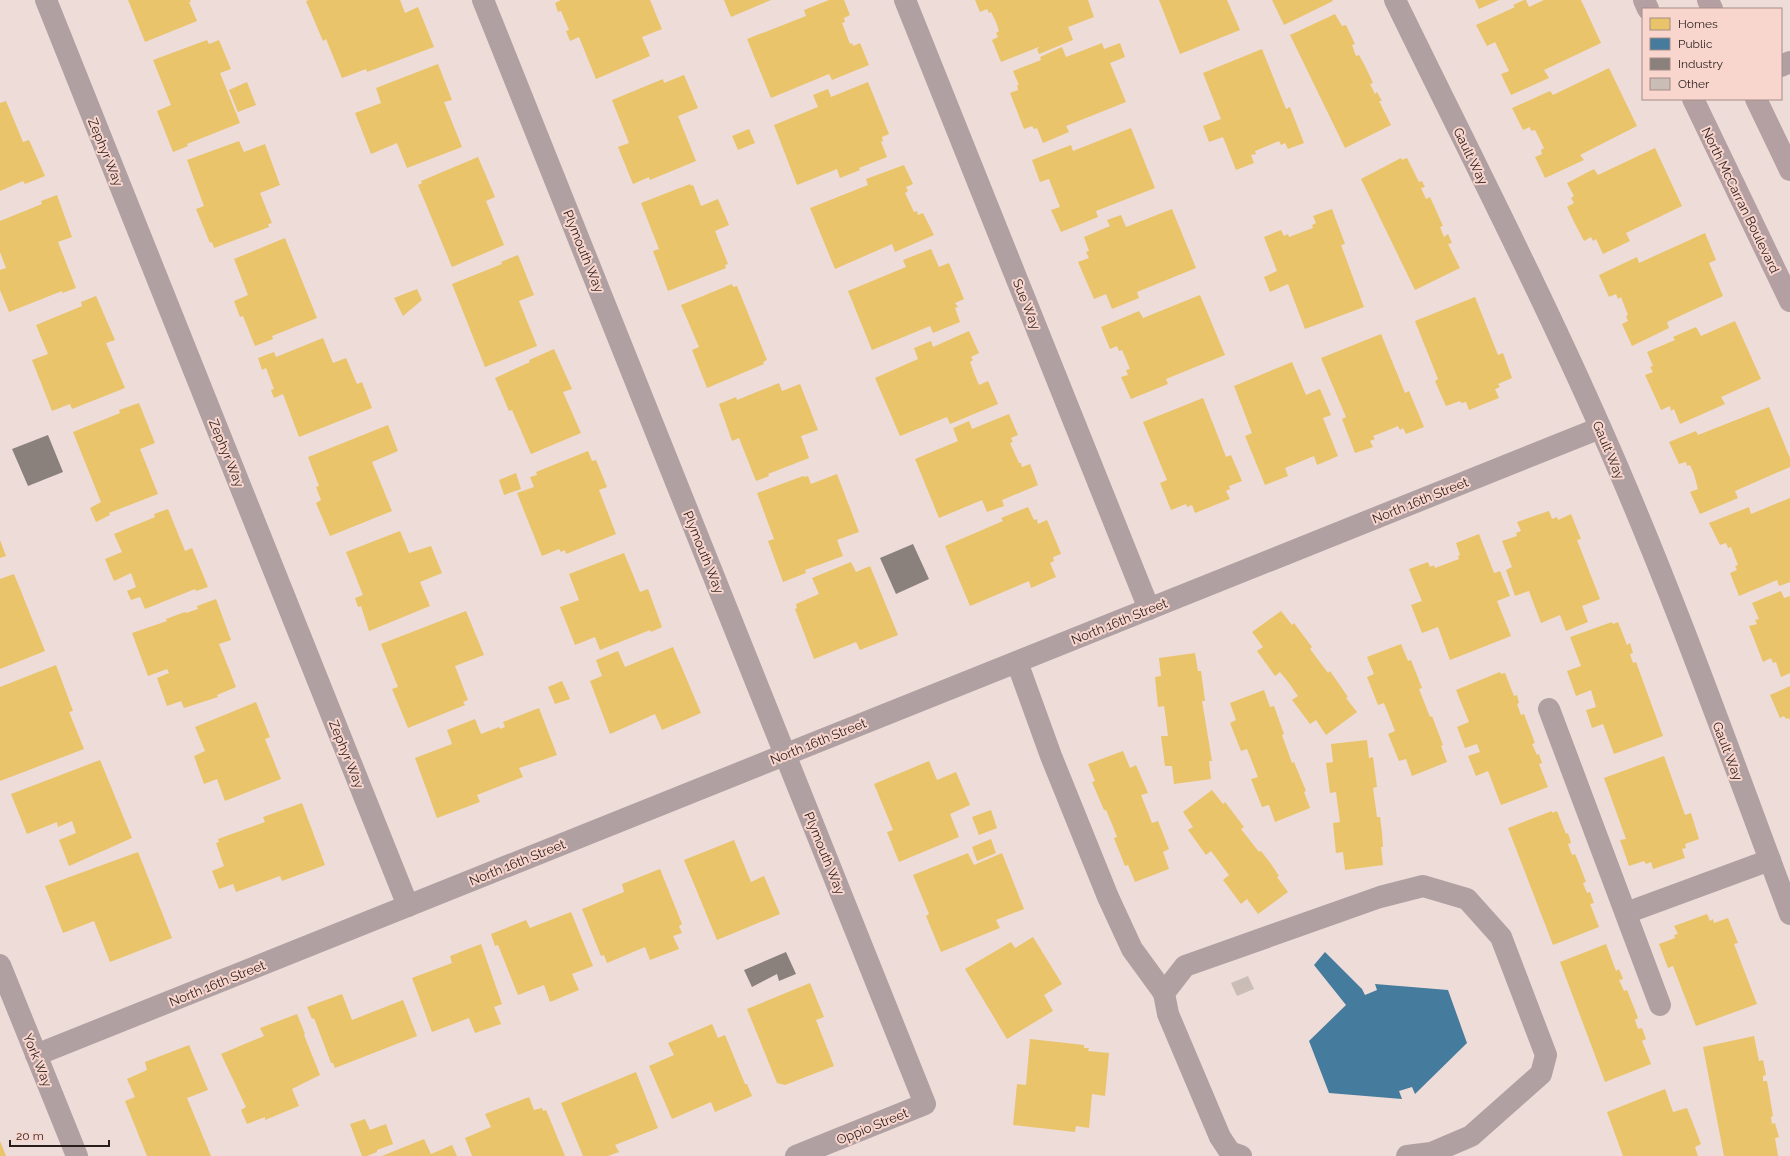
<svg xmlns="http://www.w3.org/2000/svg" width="1790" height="1156" viewBox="0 0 1790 1156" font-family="Raleway,sans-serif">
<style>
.homes{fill:#e9c46a}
.public{fill:#457b9d}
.industry{fill:#8a817c}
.building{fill:#c9bdb6}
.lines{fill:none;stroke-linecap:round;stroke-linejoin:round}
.minor{stroke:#b1a0a2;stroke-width:22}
.major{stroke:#b4a0a2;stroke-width:22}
.labels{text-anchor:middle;stroke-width:4;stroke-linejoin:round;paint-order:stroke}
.street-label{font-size:13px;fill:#2a1e1b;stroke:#f8d6ce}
</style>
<rect width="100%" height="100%" fill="#eedcd8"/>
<!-- homes -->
<g class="homes">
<path d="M128 0H190L191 2H189L197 21 145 42Z"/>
<path d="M309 0H400L405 13 418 7 434 47 367 72 366 69 342 78 326 39 323 41 306 1Z"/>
<path d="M561 0H650L662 29 642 37 650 56 596 79 579 37 570 41 566 31 569 30 561 11 558 12 555 3Z"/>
<path d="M724 0H771L731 17Z"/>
<path d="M829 0H844L850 15 844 18 845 22 842 23 850 44 852 43 853 46 860 43 869 65 832 80 829 74 771 98 747 39 806 16 804 10Z"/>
<path d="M975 0H1088L1094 17 1068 27 1073 40 1039 54 1037 49 1039 48V47L1001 62 992 40 998 37 996 33 999 31 996 22 991 12 989 13 987 9 980 12Z"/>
<path d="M1159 0H1227L1240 30 1180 54Z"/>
<path d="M1272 0H1332L1333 1 1284 25Z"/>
<path d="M1475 0H1499L1479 9Z"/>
<path d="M1524 0H1526L1529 7 1544 0H1581L1601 43 1544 70 1549 78 1511 95 1501 74 1509 71 1495 42 1487 46 1476 25 1515 7 1513 5Z"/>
<path d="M1335 14 1342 26 1346 25 1355 44 1352 45 1356 56 1359 55 1366 68 1373 83 1370 84 1375 94 1377 92 1382 101H1379L1391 125 1345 148 1290 35Z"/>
<path d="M207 40 209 44 219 40 231 69 220 73 240 123 187 144 188 146 173 152 157 111 171 105 153 60Z"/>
<path d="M1102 43 1104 49 1120 43 1125 57 1110 63 1126 102 1066 126 1069 132 1043 143 1037 128 1034 129 1032 126 1024 129 1010 93 1018 90 1017 85H1019L1013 71 1041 60 1040 57 1062 47 1066 57Z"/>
<path d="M1262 49 1286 109 1290 107 1304 143 1288 149 1285 143 1281 145 1279 141 1255 151 1256 154 1251 155 1254 163 1236 170 1223 137 1209 142 1203 126 1221 119 1203 73Z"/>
<path d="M438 64 452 100 444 102 462 147 407 168 397 143 371 154 355 113 381 103 376 88Z"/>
<path d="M1609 68 1637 126 1580 155 1584 160 1545 178 1535 157 1542 154 1541 150 1544 148 1535 130 1531 131 1530 127 1523 130 1512 108 1550 91 1553 95Z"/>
<path d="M684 75 698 108 678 116 696 161 650 180 649 177 633 184 618 147 629 143 612 100 663 79 664 83Z"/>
<path d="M247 82 256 105 238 112 229 90Z"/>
<path d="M868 82 889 134 882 137 883 141 881 142 887 157 859 168 860 170 840 178 837 169 797 185 774 125 818 107 813 95 828 89 831 97Z"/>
<path d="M6 101 23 142 29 140 45 176 25 184 23 181 0 191V103Z"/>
<path d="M1131 128 1155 188 1096 211 1098 217 1061 232 1051 210 1060 207 1054 192 1049 179 1040 182 1032 160 1071 145 1073 151Z"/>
<path d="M749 129 755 143 738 150 732 136Z"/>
<path d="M239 141 244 152 265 144 280 185 260 193 272 223 268 224 269 227 214 248 212 242 210 243 196 209 204 206 187 160Z"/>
<path d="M1655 148 1682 206 1626 233 1630 241 1603 254 1596 239 1593 241 1591 237 1584 241 1574 222 1567 207 1574 203 1571 198 1574 196 1567 183 1594 169 1598 175Z"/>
<path d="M478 157 495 197 486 201 504 245 452 267 418 185 422 183 421 181Z"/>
<path d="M1401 158 1402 160 1407 158 1419 182 1422 181 1425 187 1421 188 1426 199 1430 197 1443 226 1440 227 1444 237 1448 234 1452 243 1448 244 1460 268 1415 290 1361 179Z"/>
<path d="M904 165 913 184 906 187 908 191 905 193 914 212 917 211 918 215 923 213 934 235 895 252 892 244 835 269 810 208 868 185 866 179Z"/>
<path d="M690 184 691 186 693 185 701 206 718 199 729 225 715 231 728 264 725 265 726 268 668 291 653 251 659 249 641 203Z"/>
<path d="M57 195 72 237 58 242 76 288 62 293V291L9 312 0 290V270L6 268 0 252V221L42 204 41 201Z"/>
<path d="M1172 209 1196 268 1137 292 1139 298 1112 309 1106 294 1094 299 1078 262 1089 258 1086 252 1089 251 1084 237 1110 226 1107 220 1121 215 1126 227Z"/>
<path d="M1332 209 1345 244 1341 245 1364 307 1305 329 1288 284 1270 292 1264 277 1277 271 1264 237 1281 230 1284 236 1288 234 1289 237 1313 228 1312 225 1316 223 1313 216Z"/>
<path d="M1705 233 1716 260 1709 263 1723 296 1667 322 1669 328 1632 346 1622 324 1628 321 1626 316 1628 315 1621 297 1618 299 1616 294 1609 297 1599 275 1637 257 1639 263Z"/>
<path d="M285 238 317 318 272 336 273 339 255 346 243 316 240 317 234 301 248 295 234 259Z"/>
<path d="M931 249 939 267 949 263 964 299 955 303 958 307 955 308 960 322 933 333 930 326 872 350 848 291 906 267 903 260Z"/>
<path d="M518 255 534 295 519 301 537 346 485 367 452 284 502 264 501 262Z"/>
<path d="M732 284 733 287 737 286 767 360 763 362 764 364 707 388 692 350 699 347 681 305Z"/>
<path d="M417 289 422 300 403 316 394 298Z"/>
<path d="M1200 295 1225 355 1166 379 1168 384 1131 399 1121 377 1128 375 1126 370 1130 369 1126 359 1122 350 1119 351 1117 346 1110 349 1101 327 1139 311 1143 318Z"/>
<path d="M96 296 115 340 106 343 125 388 72 409 70 404 52 411 32 360 48 354 36 325 82 306 81 302Z"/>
<path d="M1475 297 1498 355 1503 353 1512 378 1498 384 1500 387 1495 389 1499 398 1469 410 1466 402 1461 403 1460 401 1446 406 1435 381 1438 379 1415 321Z"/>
<path d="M1735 321 1761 379 1721 397 1725 404 1680 424 1674 409 1671 411 1670 406 1661 410 1645 375 1653 372 1650 367 1653 366 1647 352 1675 340 1673 337 1696 327 1701 336Z"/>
<path d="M969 331 979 353 971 357 973 360 970 362 974 373 979 385 988 381 998 404 950 424 947 417 900 436 875 378 918 359 914 348 931 341 933 347Z"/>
<path d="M1381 334 1405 393 1409 391 1424 427 1406 434 1403 428 1400 430 1398 426 1386 431 1373 436 1375 439 1370 441 1373 447 1355 453 1342 419 1346 417 1321 358Z"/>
<path d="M323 338 333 363 346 358 357 384 362 382 372 408 299 437 283 394 274 398 271 390 274 389 266 368 262 370 258 358 274 352 276 357Z"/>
<path d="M554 349 572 389 563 392 581 433 531 454 512 410 509 411 495 378 530 362 529 360Z"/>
<path d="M1292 362 1306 395 1320 389 1331 415 1323 418 1338 456 1317 465 1314 456 1285 468 1288 476 1265 485 1245 436 1252 433 1234 386Z"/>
<path d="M779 383 782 391 800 384 818 430 801 436 809 458 768 474 769 476 756 481 739 438 732 441 719 404 736 397 737 400Z"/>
<path d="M1203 398 1226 457 1231 455 1242 481 1229 486 1230 489 1226 491 1230 499 1195 513 1192 505 1187 507 1186 504 1171 510 1160 483 1167 480 1143 422Z"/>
<path d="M139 403 155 443 140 449 158 494 109 513 110 515 96 522 90 508 101 502 73 432 120 413 119 410Z"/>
<path d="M1769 407 1790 458V467L1735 491 1738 498 1700 514 1690 492 1698 489 1694 474 1690 465 1687 466 1686 462 1679 464 1669 442 1696 431 1698 435Z"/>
<path d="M1009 414 1018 435 1011 438 1013 442 1010 443 1019 463H1021L1022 467 1030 464 1038 485 1002 500 1004 506 987 512 982 500 939 518 915 459 958 441 953 428 969 421 972 429Z"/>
<path d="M388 425 398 451 372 462 392 511 330 536 316 503 321 500 316 487 319 486 308 457Z"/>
<path d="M588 451 592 461 596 460 607 487 599 490 616 534 566 554 565 550 561 552 559 549 542 556 517 493 534 487 530 477 537 475 536 472Z"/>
<path d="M516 473 521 489 504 495 499 480Z"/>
<path d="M837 474 859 532 837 540 843 556 805 570 806 573 783 582 768 541 774 539 757 493 803 476 804 477 808 476 811 484Z"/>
<path d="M1790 498V582L1779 586 1777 580 1739 596 1730 573 1737 570 1735 566 1738 565 1731 547 1728 548 1726 543 1720 545 1709 523 1749 507 1751 514Z"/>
<path d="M1028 507 1034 520 1037 519 1038 524 1047 520 1060 551 1061 554 1053 557 1054 561 1050 563 1056 577 1031 588 1029 581 970 606 945 546 1003 521 1001 518Z"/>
<path d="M168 509 185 551 192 548 208 587 196 591 195 589 145 609 140 597 131 600 127 591 136 587 131 573 114 581 105 559 122 552 114 534 155 517 154 514Z"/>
<path d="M1549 511 1552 519 1557 517 1558 520 1571 514 1581 539 1577 540 1600 599 1582 606 1588 622 1566 631 1560 615 1541 623 1529 591 1515 596 1506 570 1512 567 1502 541 1517 536 1516 533 1521 531 1517 522Z"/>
<path d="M400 531 409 553 431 546 442 573 420 582 430 606 369 631 361 606 358 607 355 598 363 595 346 552Z"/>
<path d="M1479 534 1494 573 1500 571 1510 596 1497 601 1511 636 1450 660 1438 627 1422 633 1411 605 1422 601 1409 569 1428 562 1430 567 1434 565 1435 568 1459 559 1458 556 1460 555 1456 543Z"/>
<path d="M0 540 6 556 0 558Z"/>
<path d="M624 553 640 592 648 589 662 627 651 632 650 630 600 650 595 637 575 645 560 607 579 600 569 574Z"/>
<path d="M851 562 856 572 870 566 898 635 860 650 856 642 814 659 795 609 797 608 796 604 819 594 812 578Z"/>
<path d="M14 574 45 651 0 669V579Z"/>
<path d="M1781 591 1784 598 1790 596V673L1781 677 1776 662 1773 663 1771 658 1763 662 1749 626 1757 624 1755 620 1759 619 1752 603Z"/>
<path d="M216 599 231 640 219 644 236 687 217 695 218 697 184 708 181 701 167 706 157 678 169 673 167 669 148 676 132 633 167 621 166 619 185 612 186 613 198 609 197 606Z"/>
<path d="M466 611 484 655 455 666 468 700 463 702 465 705 408 728 392 689 398 687 381 644Z"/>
<path d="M1281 611 1292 625 1294 623 1312 647 1310 649 1328 673 1330 671 1348 697 1346 698 1357 712 1326 735 1316 720 1310 724 1292 700 1298 696 1289 683 1280 672 1275 676 1257 651 1263 647 1252 632Z"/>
<path d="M1612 622 1613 624 1618 622 1627 645 1630 643 1633 653 1630 654 1633 663 1636 662 1663 736 1614 754 1603 724 1592 728 1586 710 1596 707 1591 690 1576 696 1567 671 1581 666 1570 637Z"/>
<path d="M1401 644 1408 661 1411 660 1422 688 1419 689 1430 717 1432 716 1443 745 1441 746 1447 762 1412 776 1406 759 1399 761 1388 734 1395 731 1384 703 1378 705 1367 677 1374 674 1367 657Z"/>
<path d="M673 647 701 713 662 730 655 714 610 734 590 681 602 676 596 660 618 651 625 667Z"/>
<path d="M1195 653 1198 671H1201L1205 701H1202L1212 761H1209L1211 779 1174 784 1172 766H1165L1161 736H1168L1166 720 1164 706 1158 707 1155 677 1161 676 1159 658Z"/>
<path d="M56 665 73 711 69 712 84 749 0 781V687Z"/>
<path d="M1500 672 1501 674 1505 673 1514 696 1517 695 1519 703 1517 704 1521 715 1524 714 1535 743 1532 744 1537 755 1539 754 1542 763 1539 764 1548 787 1501 805 1488 771 1476 776 1468 756 1480 752 1477 744 1465 748 1457 727 1469 722 1456 690Z"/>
<path d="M562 681 570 699 555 704 548 687Z"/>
<path d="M1790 686V721L1789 718 1786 719 1784 716 1780 718 1770 695Z"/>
<path d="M1264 690 1270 707 1274 706 1284 734 1282 735 1292 763 1294 762 1306 791 1304 792 1310 808 1275 822 1269 805 1262 807 1251 779 1258 777 1247 749 1241 751 1230 723 1236 720 1230 703Z"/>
<path d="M256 702 270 737 265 739 281 779 225 801 217 779 204 784 194 756 205 751 195 727Z"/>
<path d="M539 708 557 755 519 768 523 777 477 795 480 802 437 818 415 758 452 744 447 730 475 719 481 734 499 727 500 729 505 727 503 722Z"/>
<path d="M1367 740 1369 758 1373 757 1377 787 1373 788 1377 817H1380L1382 833 1383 847H1381L1383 865 1345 870 1343 852 1336 853 1333 823 1340 822 1336 792 1330 793 1326 763 1333 762 1331 744Z"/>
<path d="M1123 751 1130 768 1136 765 1148 793 1141 795 1152 823 1158 821 1169 849 1163 852 1169 869 1135 882 1128 865 1125 866 1114 838 1117 837 1112 824 1106 810H1104L1092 782 1095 781 1088 764Z"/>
<path d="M1664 756 1685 815 1691 813 1699 839 1685 844 1686 848 1682 849 1685 858 1653 869 1651 862 1646 864 1644 861 1629 866 1620 840 1626 839 1604 778Z"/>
<path d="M100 760 132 838 69 866 59 840 76 833 72 821 58 827 57 822 27 834 11 794Z"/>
<path d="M929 761 937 780 956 772 970 805 950 814 959 837 899 862 887 832 893 830 874 784Z"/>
<path d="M1212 790 1223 804 1225 802 1244 827 1241 829 1259 852 1261 851 1271 864 1279 876 1277 877 1288 892 1258 914 1247 899 1241 904 1223 880 1229 875 1211 851 1206 855 1188 830 1193 827 1183 812Z"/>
<path d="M302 803 325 865 282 881 280 876 236 892 233 884 219 889 212 871 224 866 216 843 219 842 218 839 265 822 263 817Z"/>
<path d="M991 810 997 828 979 835 972 817Z"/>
<path d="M1552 811V813L1557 811 1566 834 1568 833 1571 843 1568 844 1572 855 1575 854 1580 866 1586 882 1583 883 1587 893 1590 892 1594 903 1590 904 1599 927 1553 945 1508 828Z"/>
<path d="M991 839 996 853 977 861 972 847Z"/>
<path d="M734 840 751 882 764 876 780 914 717 940 684 860Z"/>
<path d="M138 852 172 938 110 962 94 921 63 933 45 886Z"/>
<path d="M968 853 974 865 1002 853 1024 909 996 920 1000 928 941 952 926 916 929 914 913 875Z"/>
<path d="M660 869 682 924 679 926 682 933 673 936 679 949 650 960 645 947 607 963 604 955 601 956 582 909 624 892 622 884Z"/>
<path d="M571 912 593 966 572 974 579 990 550 1002 544 985 518 995 498 945 495 946 491 934 526 920 530 928Z"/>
<path d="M1707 914 1710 921 1713 919 1714 923 1728 918 1738 943 1734 944 1757 1004 1696 1026 1673 966 1668 968 1659 944 1675 938 1674 935 1678 934 1674 926Z"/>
<path d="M1033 937 1062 984 1044 995 1053 1011 1007 1039 965 969 1011 942 1015 948Z"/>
<path d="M481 944 502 1004 494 1007 501 1024 475 1033 469 1018 432 1032 412 978 452 963 450 956Z"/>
<path d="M1606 944 1616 971 1619 969 1623 979 1619 980 1624 991 1627 990 1638 1018 1635 1020 1638 1029 1642 1028 1646 1039 1642 1041 1651 1064 1605 1082 1560 962Z"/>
<path d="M810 983 824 1017 816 1020 834 1066 785 1085 777 1083 747 1009Z"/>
<path d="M342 994 352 1020 403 1000 417 1036 335 1068 333 1063H331L314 1018 312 1019 307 1007Z"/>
<path d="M297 1014 305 1034 304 1035 320 1075 292 1089 299 1106 265 1120V1117L247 1124 241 1110 246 1107 221 1054 264 1036 260 1028Z"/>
<path d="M712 1024 718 1038 725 1035 745 1084H747L752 1096 715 1112 711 1102 672 1119 649 1066 674 1055 668 1043Z"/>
<path d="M1754 1036 1759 1061 1763 1060 1766 1075 1763 1076V1081H1767L1773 1116 1771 1117 1772 1124 1775 1123 1779 1137 1775 1138 1778 1156H1724L1703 1047Z"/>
<path d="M1030 1039 1084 1045V1048H1089L1088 1051 1109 1053 1105 1096 1092 1094 1089 1128 1076 1126 1075 1132 1013 1125 1017 1084 1026 1085Z"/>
<path d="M189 1045 208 1090 187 1098 211 1156H147L125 1101 135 1097 127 1079 147 1070 145 1062Z"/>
<path d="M636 1072 658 1128 615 1145 619 1152 608 1156H583L561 1103Z"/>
<path d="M1665 1089 1673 1112 1687 1108 1701 1144 1695 1147 1698 1156H1623L1607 1112Z"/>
<path d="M529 1097 534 1110 542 1108 543 1111 546 1110 565 1156H472L465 1138 491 1127 485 1114Z"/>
<path d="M365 1119 370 1130 386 1124 393 1144 377 1150V1152L367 1156H362L350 1124Z"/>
<path d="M424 1139 431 1154 452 1145 457 1156H382Z"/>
<path d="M0 1141 6 1156H0Z"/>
</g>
<!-- public -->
<path class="public" d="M1325 952 1362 989 1365 995 1377 990 1375 984 1448 990 1467 1043 1415 1094 1412 1087 1399 1091 1402 1099 1329 1093 1309 1041 1346 1005 1314 965Z"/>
<!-- industry -->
<g class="industry">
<path d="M48 435 63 472 28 486 12 449Z"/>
<path d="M913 544 929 579 896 594 880 558Z"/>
<path d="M786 952 796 974 779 981 777 974 752 987 744 970Z"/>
</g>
<!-- building -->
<path class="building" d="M1248 976 1254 989 1237 996 1231 983Z"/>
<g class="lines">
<!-- minor -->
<g class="minor">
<path d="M46 0 408 906"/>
<path d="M483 0 925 1104 796 1156"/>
<path d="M905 0 1149 609"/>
<path d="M1395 0C1464 142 1537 284 1601 429 1671 587 1729 751 1790 914"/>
<path d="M1781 66 1790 62"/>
<path d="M1017 662 1051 756 1108 897 1132 949 1164 993"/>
<path d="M1549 709 1660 1005"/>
<path d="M1626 913 1770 860"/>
<path d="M0 965 77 1156"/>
<path d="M36 1055 1600 428"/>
<path d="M1241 1156 1230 1152 1220 1137 1168 1014 1164 993 1185 966 1380 897 1423 886 1467 899 1501 937 1546 1055 1541 1074 1471 1136 1431 1153 1407 1156"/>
</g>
<!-- major -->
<g class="major">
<path d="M1644 0 1648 9"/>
<path d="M1708 0 1712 9"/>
<path d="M1693 99 1790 301"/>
<path d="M1756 99 1790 170"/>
</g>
</g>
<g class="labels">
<!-- street labels -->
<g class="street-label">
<text transform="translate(106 152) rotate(68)" y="5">Zephyr Way</text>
<text transform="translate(1471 156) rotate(64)" y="5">Gault Way</text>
<text transform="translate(1741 200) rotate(64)" y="5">North McCarran Boulevard</text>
<text transform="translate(584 251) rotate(68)" y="5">Plymouth Way</text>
<text transform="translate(1027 304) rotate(68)" y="5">Sue Way</text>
<text transform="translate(1609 450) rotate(67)" y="5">Gault Way</text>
<text transform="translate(227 453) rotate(68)" y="5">Zephyr Way</text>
<text transform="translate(1420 500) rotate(-22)" y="5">North 16th Street</text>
<text transform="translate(704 552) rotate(68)" y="5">Plymouth Way</text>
<text transform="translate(1119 621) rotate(-22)" y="5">North 16th Street</text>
<text transform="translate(818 741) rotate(-22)" y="5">North 16th Street</text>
<text transform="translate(1728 751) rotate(69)" y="5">Gault Way</text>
<text transform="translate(347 754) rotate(68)" y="5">Zephyr Way</text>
<text transform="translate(825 853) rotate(68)" y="5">Plymouth Way</text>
<text transform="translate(517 862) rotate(-22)" y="5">North 16th Street</text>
<text transform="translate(217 983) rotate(-22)" y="5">North 16th Street</text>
<text transform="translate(38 1060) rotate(68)" y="5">York Way</text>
<text transform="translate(872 1126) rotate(-22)" y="5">Oppio Street</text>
</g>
</g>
<!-- legend -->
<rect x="1642" y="8" width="140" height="92" fill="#f8d6ce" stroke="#a68c86"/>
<rect x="1650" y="18" width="20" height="12" fill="#e9c46a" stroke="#a68c86"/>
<text x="1678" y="28" font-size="12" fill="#2a1e1b">Homes</text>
<rect x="1650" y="38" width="20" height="12" fill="#457b9d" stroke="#a68c86"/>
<text x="1678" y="48" font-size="12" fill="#2a1e1b">Public</text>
<rect x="1650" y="58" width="20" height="12" fill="#8a817c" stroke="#a68c86"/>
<text x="1678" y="68" font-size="12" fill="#2a1e1b">Industry</text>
<rect x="1650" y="78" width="20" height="12" fill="#c9bdb6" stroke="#a68c86"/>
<text x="1678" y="88" font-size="12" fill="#2a1e1b">Other</text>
<!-- scale -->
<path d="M10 1140v6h99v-6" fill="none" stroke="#2a1e1b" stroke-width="2"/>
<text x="16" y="1140" font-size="12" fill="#2a1e1b" stroke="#f8d6ce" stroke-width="3" paint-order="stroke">20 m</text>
</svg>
